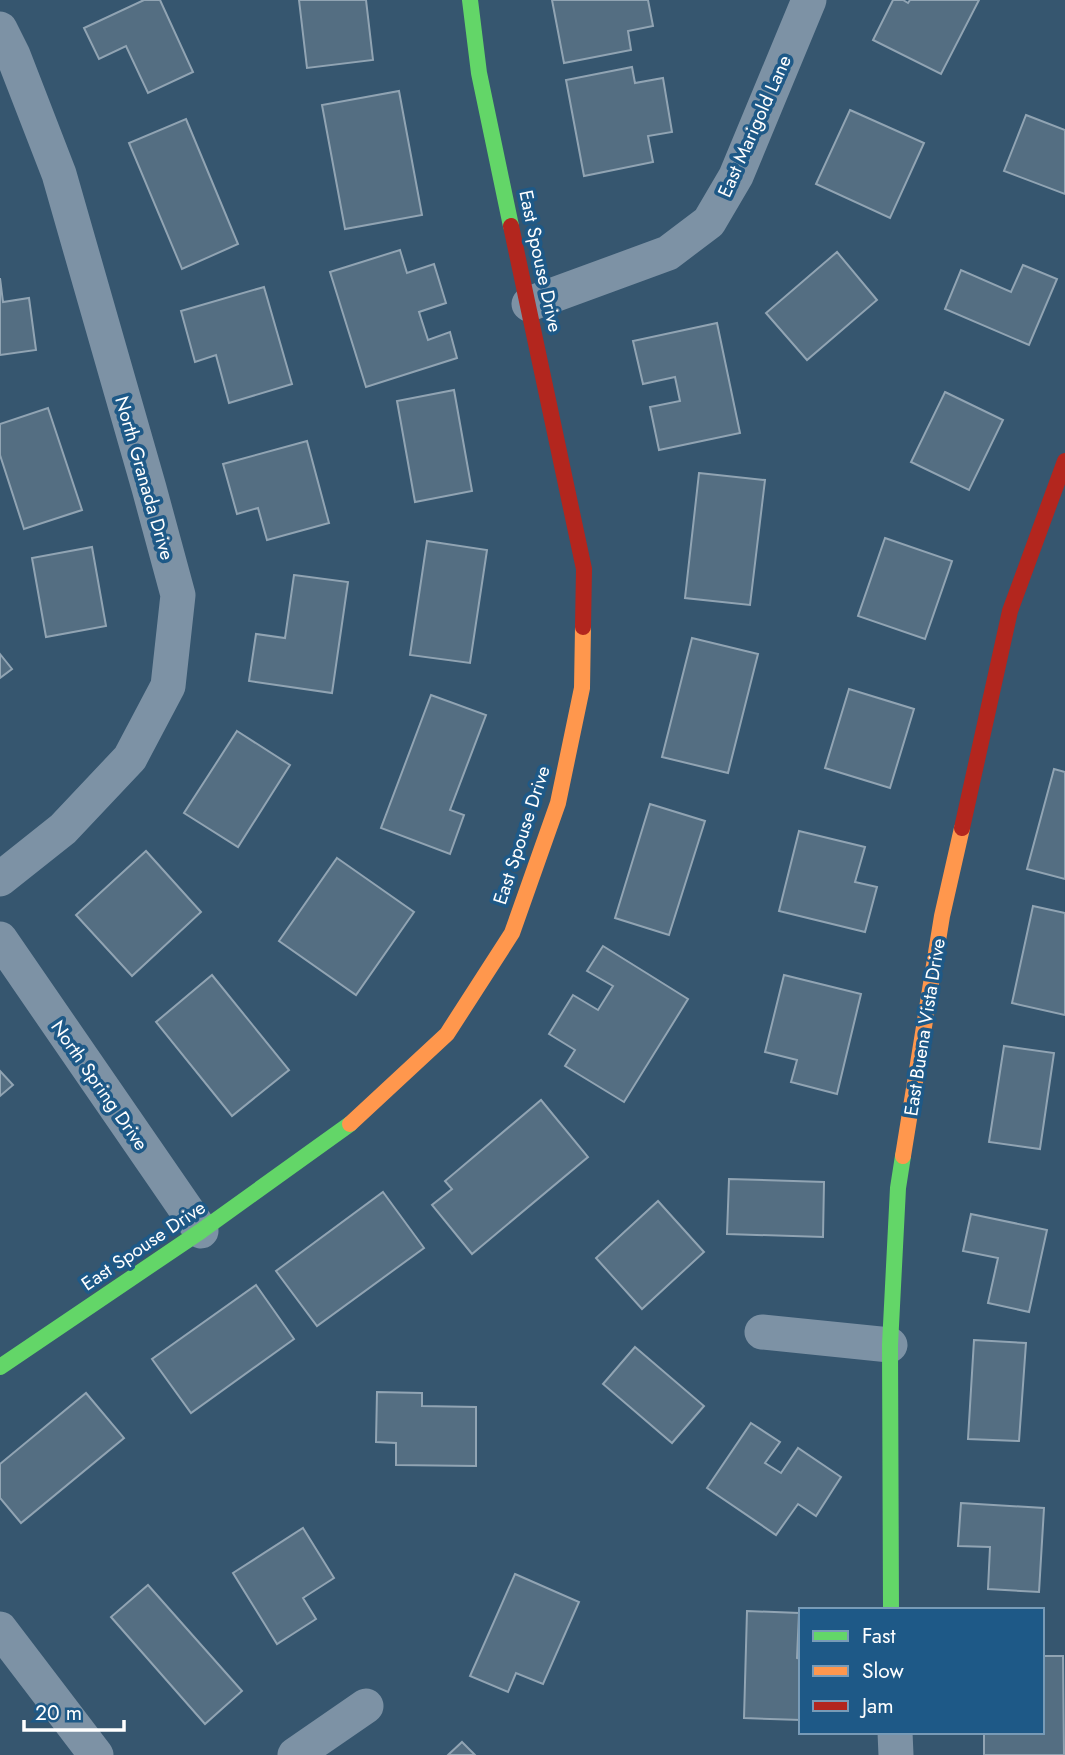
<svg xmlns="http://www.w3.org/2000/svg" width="1065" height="1755" viewBox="0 0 1065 1755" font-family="Jost,sans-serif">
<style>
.building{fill:#546e82;stroke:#91a4b3;stroke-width:2}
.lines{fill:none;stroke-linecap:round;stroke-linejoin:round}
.street{stroke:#7d92a5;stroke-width:35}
.fast{stroke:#63d668;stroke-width:16}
.slow{stroke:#ff974d;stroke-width:16}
.jam{stroke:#b3261e;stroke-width:16}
.labels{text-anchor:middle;stroke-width:7;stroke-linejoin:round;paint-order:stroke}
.street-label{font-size:19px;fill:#fff;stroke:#1e5987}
</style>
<rect width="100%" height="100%" fill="#36566f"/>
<!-- building -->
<g class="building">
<path d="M144 0H160L193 72 148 93 126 46 99 59 84 28Z"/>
<path d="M299 0H366L373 60 307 68Z"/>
<path d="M552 0H648L653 26 628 31 631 50 564 63Z"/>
<path d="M893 0H903L908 3 910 0H979L941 74 873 40Z"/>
<path d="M632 67 635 83 663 78 672 132 648 136 653 162 584 176 566 80Z"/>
<path d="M399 91 422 215 345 229 322 105Z"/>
<path d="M850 110 924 143 890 218 816 184Z"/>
<path d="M1026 115 1065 130V194L1004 171Z"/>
<path d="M186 119 238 244 182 269 129 143Z"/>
<path d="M400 250 407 273 434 264 446 303 419 312 428 340 450 332 457 358 366 387 330 272Z"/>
<path d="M837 252 877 300 807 360 766 313Z"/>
<path d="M1023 265 1057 279 1029 345 945 309 961 270 1011 292Z"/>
<path d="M0 278 3 302 29 298 36 350 0 355Z"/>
<path d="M264 287 292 384 229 403 216 355 195 362 181 311Z"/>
<path d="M717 323 740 433 659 450 650 407 680 401 675 377 643 384 633 341Z"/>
<path d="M454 390 472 491 415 502 397 401Z"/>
<path d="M945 392 1003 420 969 490 911 462Z"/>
<path d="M48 408 82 510 24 529 0 455V424Z"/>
<path d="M307 441 329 523 267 540 258 508 237 514 223 464Z"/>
<path d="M699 473 765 480 750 605 685 598Z"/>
<path d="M885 538 952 561 925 639 858 616Z"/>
<path d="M427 541 487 550 470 663 410 655Z"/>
<path d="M92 547 106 626 46 637 32 558Z"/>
<path d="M294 575 348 582 332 693 249 681 256 634 285 638Z"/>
<path d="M692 638 758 654 728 773 662 757Z"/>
<path d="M0 654 12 669 0 678Z"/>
<path d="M849 689 914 709 890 788 825 768Z"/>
<path d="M431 695 486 715 450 810 464 815 450 854 381 828Z"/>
<path d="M237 731 290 765 238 847 184 813Z"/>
<path d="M1054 769 1065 772V879L1027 869Z"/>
<path d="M650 804 705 821 669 935 615 918Z"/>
<path d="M799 831 865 847 855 882 877 887 865 932 779 911Z"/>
<path d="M146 851 201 912 132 976 76 915Z"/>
<path d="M337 858 414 912 356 995 279 941Z"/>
<path d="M1033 906 1065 913V1015L1012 1003Z"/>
<path d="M603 946 688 999 624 1102 565 1066 575 1050 549 1034 573 995 598 1010 613 986 587 971Z"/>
<path d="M212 975 289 1070 232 1116 156 1022Z"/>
<path d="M784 975 861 994 837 1094 791 1082 797 1060 765 1052Z"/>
<path d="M1004 1046 1054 1053 1040 1149 989 1142Z"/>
<path d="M0 1071 13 1085 0 1096Z"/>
<path d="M541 1100 588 1157 472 1254 432 1205 452 1189 445 1181Z"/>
<path d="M729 1179 824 1182 823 1237 727 1234Z"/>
<path d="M383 1192 424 1248 317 1326 276 1271Z"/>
<path d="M658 1201 704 1252 642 1309 596 1258Z"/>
<path d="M971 1214 1047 1230 1029 1312 988 1303 998 1258 963 1251Z"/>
<path d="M256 1285 294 1339 191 1413 152 1359Z"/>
<path d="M974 1340 1026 1343 1019 1441 968 1439Z"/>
<path d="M635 1347 704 1406 672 1443 603 1384Z"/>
<path d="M377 1392 422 1393V1406L476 1407V1466L396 1465V1443L376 1442Z"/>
<path d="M86 1393 124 1438 21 1523 0 1498V1464Z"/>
<path d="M751 1423 780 1442 765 1463 781 1473 798 1448 841 1477 816 1516 798 1504 776 1535 707 1488Z"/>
<path d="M961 1503 1044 1508 1039 1592 988 1589 990 1547 958 1546Z"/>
<path d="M303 1528 334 1578 303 1598 316 1619 277 1644 233 1573Z"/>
<path d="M515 1574 579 1602 543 1684 516 1673 508 1692 470 1676Z"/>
<path d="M148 1585 242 1691 205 1724 111 1617Z"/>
<path d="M747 1611 799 1613 797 1658 801 1659V1720L744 1718Z"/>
<path d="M1042 1656H1063L1064 1755H984V1732H1042Z"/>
<path d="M462 1742 475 1755H448Z"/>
</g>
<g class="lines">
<!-- street -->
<g class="street">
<path d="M0 29 13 55 59 174 149 488 178 595 168 686 130 758 63 829 0 879"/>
<path d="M529 304 668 253 709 222 736 176 809 0"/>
<path d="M0 939 201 1231"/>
<path d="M762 1332 890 1345"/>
<path d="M0 1629 96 1755"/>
<path d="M895 1732 896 1755"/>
<path d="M295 1755 366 1706"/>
</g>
<!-- fast -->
<g class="fast">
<path d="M470 0 479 73 511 226"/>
<path d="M0 1367 201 1231 350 1124"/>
<path d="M891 1610 890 1345 898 1188 903 1156"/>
</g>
<!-- slow -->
<g class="slow">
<path d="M350 1124 447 1034 512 933 558 803 582 688 583 627"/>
<path d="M903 1156 942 916 962 828"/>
</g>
<!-- jam -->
<g class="jam">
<path d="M511 226 584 569 583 627"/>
<path d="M962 828 1010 611 1065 461"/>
</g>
</g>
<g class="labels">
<!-- street labels -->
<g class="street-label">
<text transform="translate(754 126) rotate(-66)" y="7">East Marigold Lane</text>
<text transform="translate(541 261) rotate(78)" y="7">East Spouse Drive</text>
<text transform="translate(145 478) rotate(74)" y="7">North Granada Drive</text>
<text transform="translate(521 835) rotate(-72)" y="7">East Spouse Drive</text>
<text transform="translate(924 1027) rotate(-81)" y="7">East Buena Vista Drive</text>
<text transform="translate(100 1085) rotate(55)" y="7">North Spring Drive</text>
<text transform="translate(143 1245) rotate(-34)" y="7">East Spouse Drive</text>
</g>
</g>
<!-- legend -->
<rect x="799" y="1608" width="245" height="126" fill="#1e5987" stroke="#789bb7" stroke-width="2"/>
<rect x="813" y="1631" width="35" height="10" fill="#63d668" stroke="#789bb7" stroke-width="2"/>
<text x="862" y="1643" font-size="21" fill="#ffffff">Fast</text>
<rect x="813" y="1666" width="35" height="10" fill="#ff974d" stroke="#789bb7" stroke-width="2"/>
<text x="862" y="1678" font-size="21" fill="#ffffff">Slow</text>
<rect x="813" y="1701" width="35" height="10" fill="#b3261e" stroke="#789bb7" stroke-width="2"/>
<text x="862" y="1713" font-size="21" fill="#ffffff">Jam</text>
<!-- scale -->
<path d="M24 1720v10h100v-10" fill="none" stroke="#ffffff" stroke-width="3.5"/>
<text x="35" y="1720" font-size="21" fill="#ffffff" stroke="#1e5987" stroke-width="5" paint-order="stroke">20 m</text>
</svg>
